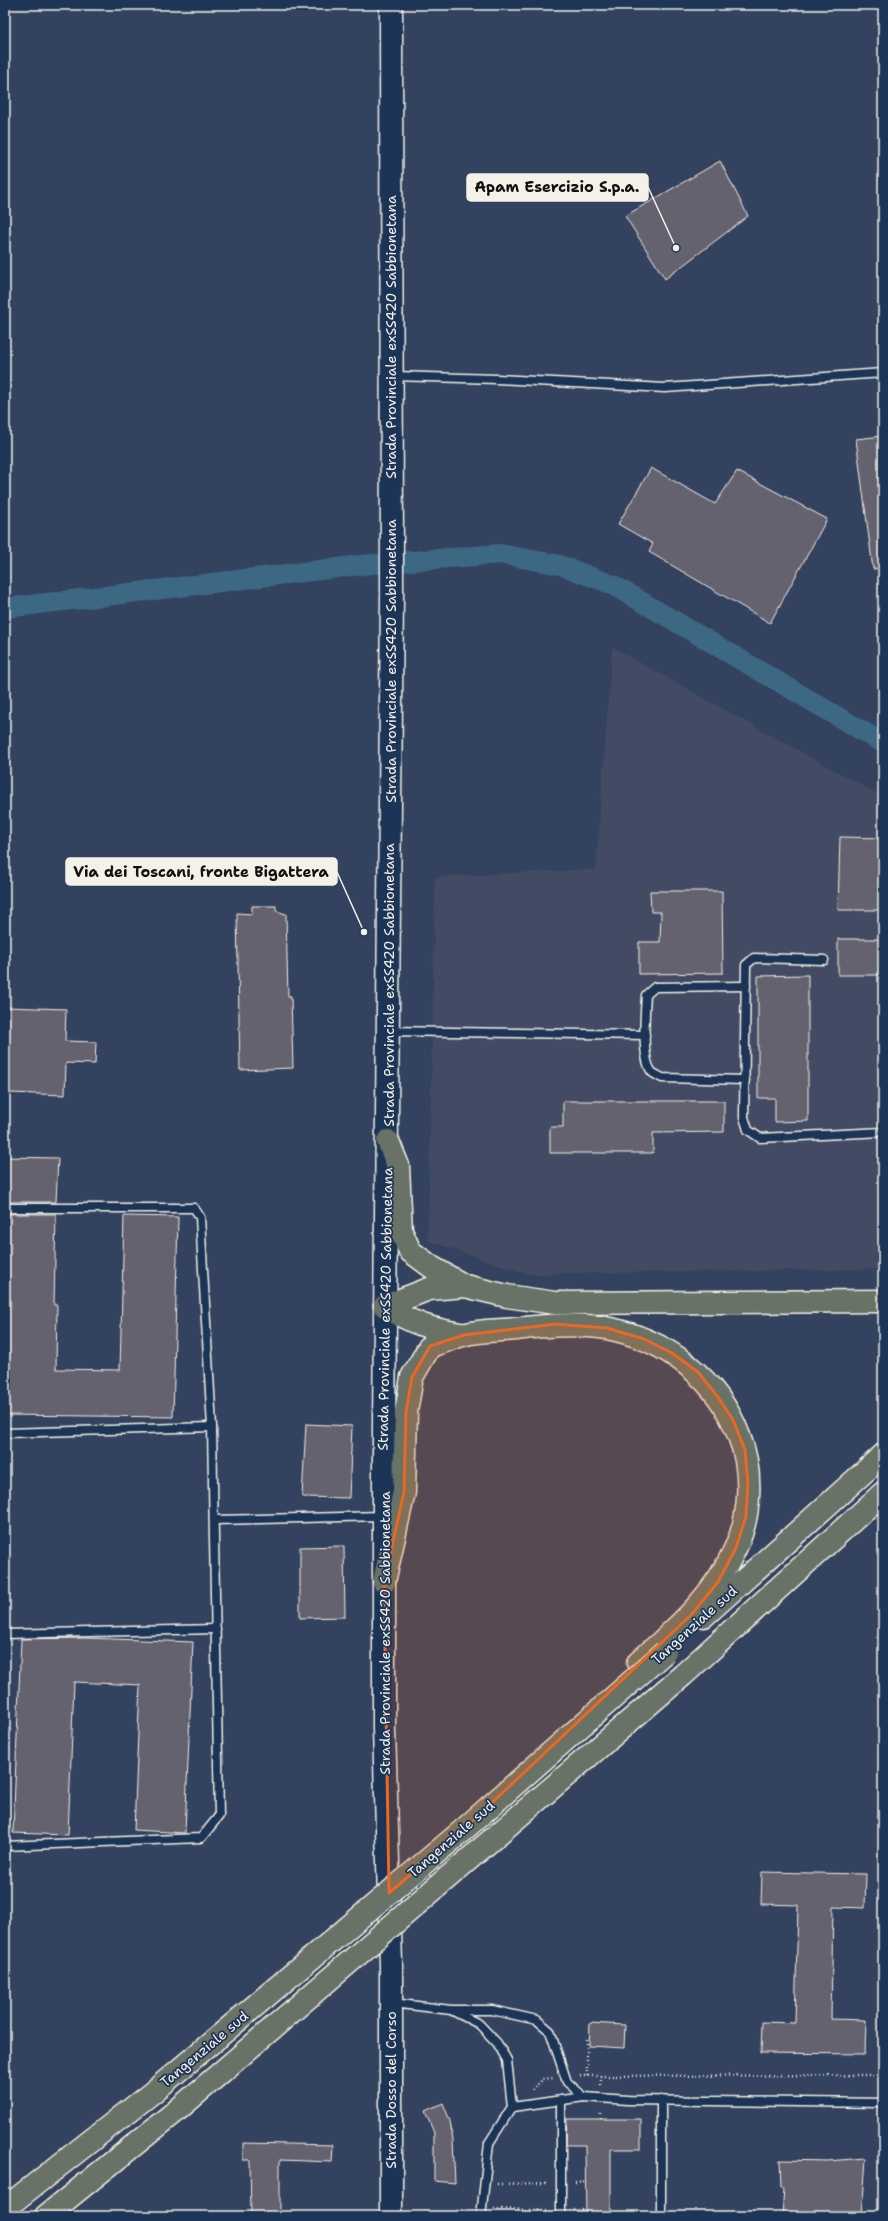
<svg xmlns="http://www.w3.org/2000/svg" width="888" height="2221" viewBox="0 0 888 2221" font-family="'Shantell Sans',sans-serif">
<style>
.built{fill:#424c63}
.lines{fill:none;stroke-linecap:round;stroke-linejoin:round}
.canal{stroke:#3d6884;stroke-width:20}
.building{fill:#656270;stroke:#f4f1e8}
.lane-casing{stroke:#f4f1e8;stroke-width:11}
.secondary-casing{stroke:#f4f1e8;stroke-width:25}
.highway-casing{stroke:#f4f1e8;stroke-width:25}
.path{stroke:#f4f1e8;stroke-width:2.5;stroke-dasharray:1 3;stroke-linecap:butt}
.lane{stroke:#1d3557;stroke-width:8}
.secondary{stroke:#1d3557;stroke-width:22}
.highway{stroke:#697266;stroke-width:22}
.highway-bridge-casing{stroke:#f4f1e8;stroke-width:25;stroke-linecap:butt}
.highway-bridge{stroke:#697266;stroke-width:22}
.marked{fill:#e96822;fill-opacity:0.2;stroke:#e96822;stroke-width:3;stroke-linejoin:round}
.labels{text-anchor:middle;stroke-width:3.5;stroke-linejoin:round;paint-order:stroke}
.street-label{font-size:14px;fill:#f4f1e8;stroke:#1d3557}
.leader{fill:none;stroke:#f4f1e8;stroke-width:1.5}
.callout-dot{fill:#f4f1e8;stroke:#1d3557;stroke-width:1.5}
.callout{fill:#f4f1e8;stroke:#f4f1e8;stroke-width:1.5}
.callout-label{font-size:15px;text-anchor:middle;font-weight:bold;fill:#111}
</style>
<rect width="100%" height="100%" fill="#33425e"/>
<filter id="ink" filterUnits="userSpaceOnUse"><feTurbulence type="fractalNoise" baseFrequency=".025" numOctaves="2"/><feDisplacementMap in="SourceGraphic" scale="8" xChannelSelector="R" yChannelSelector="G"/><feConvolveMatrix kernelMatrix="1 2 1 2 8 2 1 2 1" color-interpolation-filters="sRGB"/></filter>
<g filter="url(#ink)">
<!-- built -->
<path class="built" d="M612 647 883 797V1269L529 1274 428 1241 435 877 596 869Z"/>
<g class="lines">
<!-- canal -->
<path class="canal" d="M5 608 361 565 500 554 560 565 613 585 883 743"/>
</g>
<!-- building -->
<g class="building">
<path d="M720 161 748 216 665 279 625 216Z"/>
<path d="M883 436V568L873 569 856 439Z"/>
<path d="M651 468 715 504 737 471 827 519 770 623 649 552 653 544 618 524Z"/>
<path d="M840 837 883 838V910H838Z"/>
<path d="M650 891H722L723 973 639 974V942H660L661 912H651Z"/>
<path d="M252 906H276V911L286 914 288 996H291L293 1068 240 1070 237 913 252 914Z"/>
<rect x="838" y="939" width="45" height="36"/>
<path d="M808 975V1121L775 1122V1098H758V976Z"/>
<path d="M5 1007 66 1009 65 1041 96 1042 95 1064 66 1063 65 1095 9 1093V1064H5Z"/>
<path d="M563 1101H724V1132L653 1133V1153H550V1127H563Z"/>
<path d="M5 1157 58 1158 56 1202H7V1196H5Z"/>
<path d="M7 1214H56L54 1305H57L56 1369 120 1370 124 1216 178 1217 173 1417 5 1415Z"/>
<path d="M306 1424 352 1426 349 1498 302 1497Z"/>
<path d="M344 1546 345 1617 300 1618V1547Z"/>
<path d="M87 1638 193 1642 185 1833 134 1830 140 1685 74 1682 68 1835 13 1833 21 1639Z"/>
<path d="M762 1872 866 1874 865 1908 833 1907 831 2019 866 2020 865 2054 761 2053 762 2022 795 2023 798 1905 761 1904Z"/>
<path d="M590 2023 625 2025 624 2048 589 2046Z"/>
<path d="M443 2103 450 2121 453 2140 455 2183 434 2181V2133L425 2111Z"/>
<path d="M567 2119H641V2149H611V2216H586L585 2145H566Z"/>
<path d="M243 2143 333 2145 332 2162 280 2160V2216H251L250 2160H243Z"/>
<path d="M866 2158 862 2216H782L784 2188H781L780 2160 827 2161Z"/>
</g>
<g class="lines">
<defs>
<g id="lane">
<path d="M393 376 497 379 665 388 883 373"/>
<path d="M824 960 754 958 746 965 744 1117 748 1130 760 1138 883 1132"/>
<path d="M388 1031 645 1035"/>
<path d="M745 1080 662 1078C659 1076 654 1074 652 1072 641 1060 645 1011 646 995L655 987 746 986"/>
<path d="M5 1208H194L200 1217 212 1427 219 1816 201 1838 5 1846"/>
<path d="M5 1433 212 1427"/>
<path d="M214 1520 383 1516"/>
<path d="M5 1634 216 1629"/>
<path d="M392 2003 451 2010H492L537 2020 550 2031 567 2082 584 2097 628 2100 883 2103"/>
<path d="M453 2011 479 2024 497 2043 507 2060 512 2107 489 2143 481 2216"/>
<path d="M561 2100V2216"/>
<path d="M512 2107 584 2097"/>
<path d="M661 2216V2100"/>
</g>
<path id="secondary" d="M391 5 392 596 384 1425V1728L391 1964V2216"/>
<g id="highway">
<path d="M388 1141 398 1166 401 1231 410 1251 433 1268 465 1286 507 1296 555 1303 883 1301"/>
<path d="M385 1306C411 1323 430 1329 461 1334"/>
<path d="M385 1306 429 1289 465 1286"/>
<path d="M384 1582 404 1492 406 1412 412 1377 430 1346C441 1343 452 1338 463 1335 479 1330 499 1331 516 1329 546 1325 576 1323 606 1328 666 1339 718 1379 739 1436 753 1471 751 1516 735 1549 713 1598 676 1628 638 1663"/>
<path d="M704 1616 883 1455"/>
<path d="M683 1675 883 1493"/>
<path d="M5 2208 153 2092"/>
<path d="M46 2216 175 2112"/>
</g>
</defs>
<!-- lane casing -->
<use href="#lane" class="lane-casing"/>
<!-- secondary casing -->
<use href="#secondary" class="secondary-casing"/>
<!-- highway casing -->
<use href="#highway" class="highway-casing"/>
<!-- path -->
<g class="path">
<path d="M580 2076 883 2075"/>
<path d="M587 2076V2038H589"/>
<path d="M601 2085V2076"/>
<path d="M532 2090 543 2079 553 2078"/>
<path d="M601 2119V2112"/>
<path d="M575 2182 586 2181"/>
<path d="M497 2184 548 2183"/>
<path d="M494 2209 549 2210"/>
<path d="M574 2210H586"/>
</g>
<!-- lane -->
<use href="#lane" class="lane"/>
<!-- secondary -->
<use href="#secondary" class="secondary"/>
<!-- highway -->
<use href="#highway" class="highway"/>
<defs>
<g id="highway-bridge">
<path d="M153 2092 461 1832 665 1652"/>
<path d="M175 2112 683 1675"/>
</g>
</defs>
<!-- highway-bridge casing -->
<use href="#highway-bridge" class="highway-bridge-casing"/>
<!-- highway-bridge -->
<use href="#highway-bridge" class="highway-bridge"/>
</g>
</g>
<!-- marked area -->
<path class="marked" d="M555 1324 607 1328 644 1339 672 1353 698 1372 718 1397 733 1420 745 1450 748 1484 746 1516 736 1548 718 1582 692 1614 461 1832 389 1893 384 1582 404 1492 406 1412 412 1377 430 1346 464 1335Z"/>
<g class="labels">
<!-- street labels -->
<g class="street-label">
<text transform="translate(391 337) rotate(-90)" y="5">Strada Provinciale exSS420 Sabbionetana</text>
<text transform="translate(391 661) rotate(-90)" y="5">Strada Provinciale exSS420 Sabbionetana</text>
<text transform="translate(389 985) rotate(-90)" y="5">Strada Provinciale exSS420 Sabbionetana</text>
<text transform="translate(385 1309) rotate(-89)" y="5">Strada Provinciale exSS420 Sabbionetana</text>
<text transform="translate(694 1625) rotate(-42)" y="5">Tangenziale sud</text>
<text transform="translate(385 1633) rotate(-90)" y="5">Strada Provinciale exSS420 Sabbionetana</text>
<text transform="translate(451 1839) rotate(-41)" y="5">Tangenziale sud</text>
<text transform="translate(204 2049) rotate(-40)" y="5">Tangenziale sud</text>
<text transform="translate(391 2090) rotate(-90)" y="5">Strada Dosso del Corso</text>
</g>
</g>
<!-- callouts -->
<path class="leader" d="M676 248L648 187M364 932L337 872"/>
<g class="callout-dot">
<circle cx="676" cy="248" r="4"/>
<circle cx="364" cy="932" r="4"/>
</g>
<g class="callout">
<rect x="467" y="174" width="181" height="27" rx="4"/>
<rect x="66" y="858" width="271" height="27" rx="4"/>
</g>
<g class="callout-label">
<text x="557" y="192">Apam Esercizio S.p.a.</text>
<text x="201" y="877">Via dei Toscani, fronte Bigattera</text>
</g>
<!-- margin -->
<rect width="888" height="2221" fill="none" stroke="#1d3557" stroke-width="20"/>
<rect x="10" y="10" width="868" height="2201" fill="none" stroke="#f4f1e8" stroke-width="1.5" filter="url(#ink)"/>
</svg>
